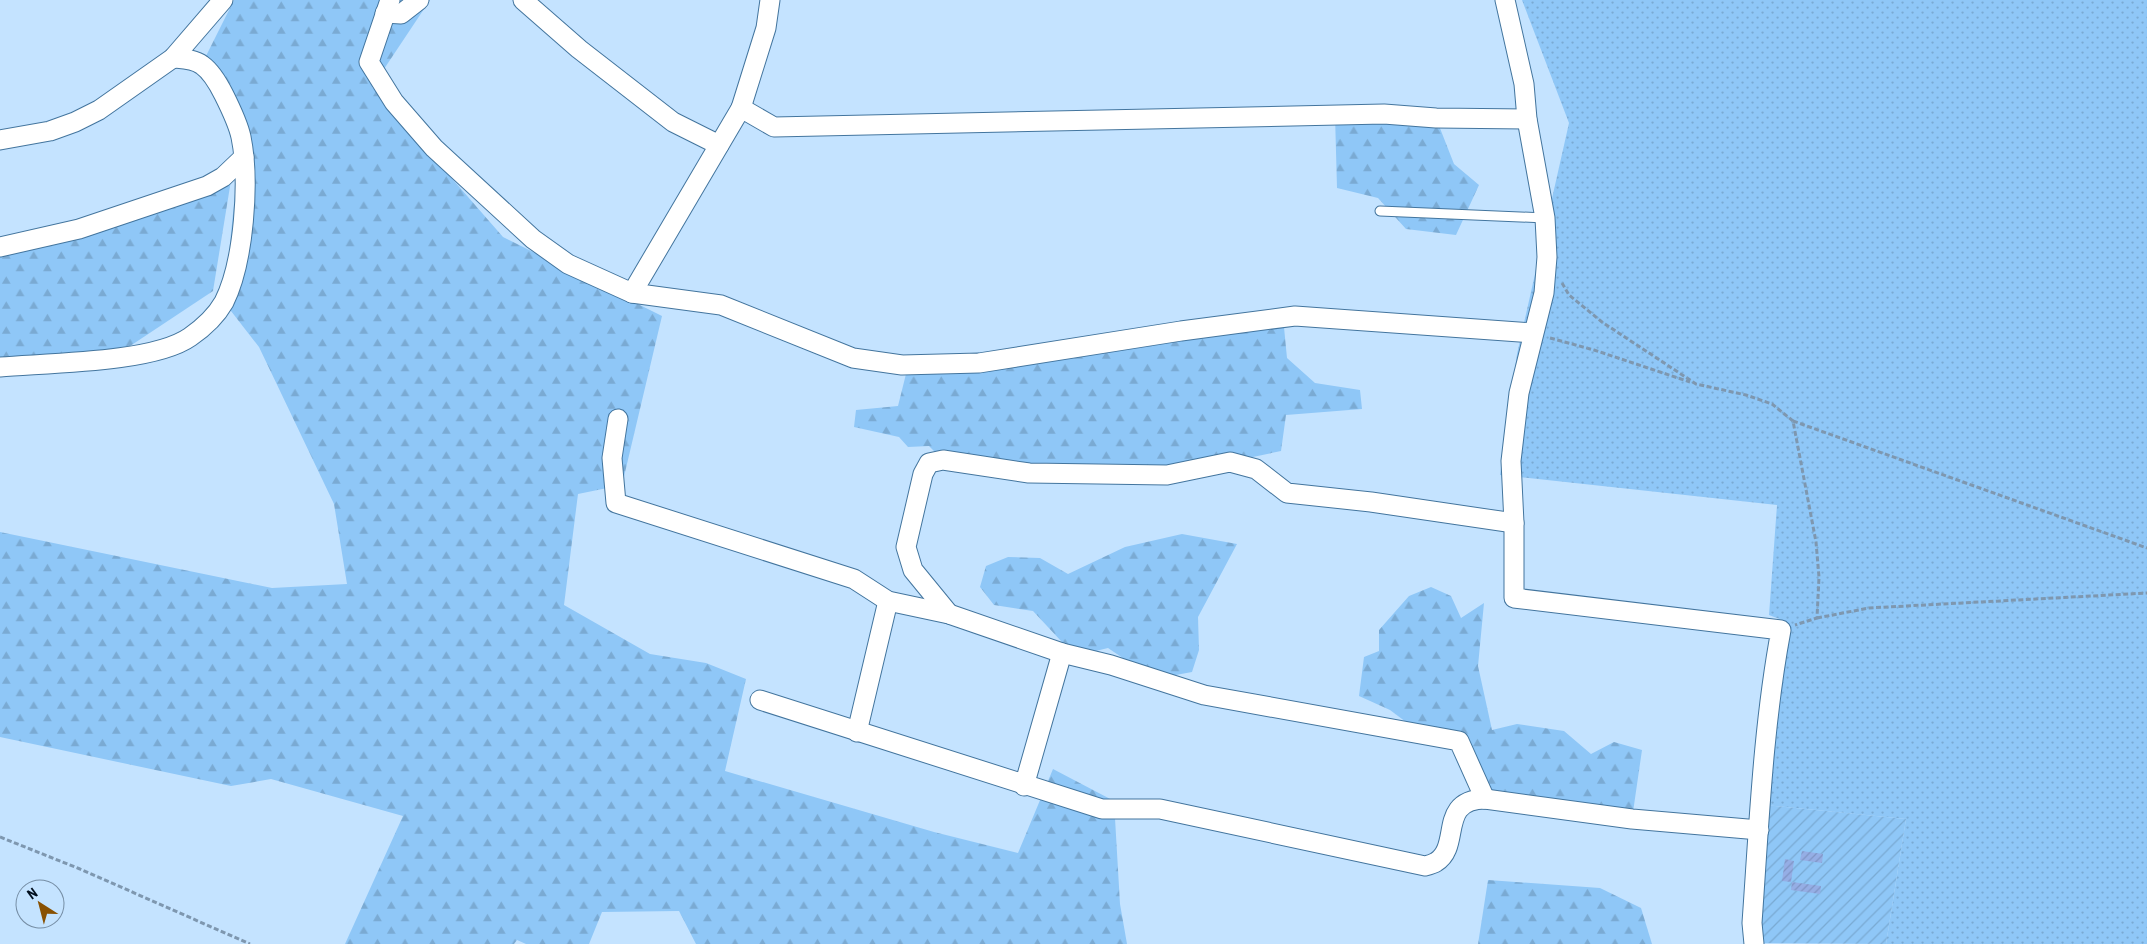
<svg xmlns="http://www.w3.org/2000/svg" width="2147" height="944" viewBox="0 0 2147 944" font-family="'Roboto Condensed',sans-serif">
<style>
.grass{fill:url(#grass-dots)}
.forest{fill:url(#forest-firs)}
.garden{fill:url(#garden-furrows)}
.building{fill:url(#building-hatch)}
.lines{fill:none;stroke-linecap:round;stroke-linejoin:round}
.lane-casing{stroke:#43759e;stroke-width:11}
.street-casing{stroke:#43759e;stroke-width:21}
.path{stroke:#7e97af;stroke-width:3;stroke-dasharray:5 2.5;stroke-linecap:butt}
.lane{stroke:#fff;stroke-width:9}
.street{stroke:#fff;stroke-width:19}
</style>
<defs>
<pattern id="grass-dots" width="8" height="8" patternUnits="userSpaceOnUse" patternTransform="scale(1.25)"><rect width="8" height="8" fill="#8fc7f7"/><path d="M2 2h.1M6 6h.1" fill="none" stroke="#7aaad3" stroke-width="1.8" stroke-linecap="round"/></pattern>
<pattern id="forest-firs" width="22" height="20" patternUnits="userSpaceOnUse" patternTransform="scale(1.25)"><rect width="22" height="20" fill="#8fc7f7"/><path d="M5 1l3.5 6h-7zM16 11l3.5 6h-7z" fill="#7aaad3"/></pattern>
<pattern id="garden-furrows" width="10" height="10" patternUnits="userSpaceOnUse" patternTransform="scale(1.25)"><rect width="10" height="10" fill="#8fc7f7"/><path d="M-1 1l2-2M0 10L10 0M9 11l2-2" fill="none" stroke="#7aaad3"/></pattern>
<pattern id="building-hatch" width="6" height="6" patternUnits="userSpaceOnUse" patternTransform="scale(1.25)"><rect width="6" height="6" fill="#95aee5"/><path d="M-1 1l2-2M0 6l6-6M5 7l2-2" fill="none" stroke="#7f94c4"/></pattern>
</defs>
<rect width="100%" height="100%" fill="#c4e3ff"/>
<!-- grass -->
<path class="grass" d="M1522 0H2147V944H1886L1906 819 1765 805 1785 621 1769 615 1777 505 1500 475 1517 354 1569 123Z"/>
<!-- forest -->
<g class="forest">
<path d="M234 0H430L372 87 503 237 662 316 622 485 578 494 564 605 650 654 706 663 746 679 725 771 934 832 1018 853 1053 769 1114 801 1120 904 1127 944H696L679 911 602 912 589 944H526L517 940 514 944H345L403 816 271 779 231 786 0 737V532L272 588 347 584 334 504 259 347 224 302 241 135 202 64Z"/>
<path d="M1335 115 1436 118 1454 164 1479 185 1456 235 1406 229 1378 198 1337 188Z"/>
<path d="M233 168 213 291 112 358H0V257Z"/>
<path d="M1283 317 1287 358 1315 383 1360 390 1362 409 1286 415 1281 451 1167 475 943 460 929 446 908 447 899 437 854 427 856 410 898 406 906 374Z"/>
<path d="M1182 534 1237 544 1198 617 1199 650 1192 672 1154 679 1108 648 1075 656 1033 611 994 605 980 587 986 566 1008 557 1040 558 1068 574 1125 547Z"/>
<path d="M1431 587 1451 596 1461 618 1484 603 1478 666 1492 730 1517 724 1564 731 1591 754 1614 742 1642 750 1632 819 1485 799 1459 741 1410 725 1390 710 1359 696 1364 657 1379 651V630L1409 596Z"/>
<path d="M1488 880 1600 888 1641 908 1652 944H1478Z"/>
</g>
<!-- garden -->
<path class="garden" d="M1765 805 1906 819 1886 944 1760 943Z"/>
<!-- building -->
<g class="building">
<path d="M1802 851 1823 854 1822 863 1800 860Z"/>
<path d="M1785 859 1794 861 1791 882 1782 881Z"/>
<path d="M1792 882 1821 886 1820 894 1791 890Z"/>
</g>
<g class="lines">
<defs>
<path id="lane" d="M1380 211 1545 218"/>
<g id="street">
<path d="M390 0 369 62 394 102 434 148 533 239 568 264 632 293 721 305 853 358 902 365 979 363 1181 331 1295 316 1533 333"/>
<path d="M523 0 579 49 673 122 719 145"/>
<path d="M1505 0 1524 84 1527 119 1545 218 1547 257 1544 293 1519 393 1511 461 1514 523V598L1781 630C1763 726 1759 825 1752 923L1754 944"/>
<path d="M385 13 401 14 419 0"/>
<path d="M741 108 766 28 770 0"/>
<path d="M0 140 50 131 75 122 99 110 173 58 223 0"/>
<path d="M0 247 79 229 207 186 223 177 244 157"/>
<path d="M632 293 741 108 774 127 1384 114 1436 118 1527 119"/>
<path d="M0 367C47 363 153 363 190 337 203 328 216 316 224 302 244 262 250 181 241 137 238 123 231 109 224 95 219 85 212 72 202 65 194 59 183 59 173 58"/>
<path d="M618 419 612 458 616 503 854 579 888 601 949 614 1062 653 1111 665 1204 695 1459 741 1485 799"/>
<path d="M949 614 913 570 906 547 923 474 929 463 943 460 1029 473 1167 475 1230 462 1256 469 1287 493 1371 502 1514 523"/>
<path d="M760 700 1102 809H1160L1425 866C1429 865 1433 864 1436 862 1462 846 1437 800 1485 799L1632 819 1759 830"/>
<path d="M857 732 888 601"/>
<path d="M1024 786 1062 653"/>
</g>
</defs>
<!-- lane casing -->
<use href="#lane" class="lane-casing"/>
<!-- street casing -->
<use href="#street" class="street-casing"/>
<!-- path -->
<g class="path">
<path d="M1562 283 1569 295 1602 322 1696 384 1746 395 1772 404 1793 421 1816 542 1819 577 1817 618 1795 625"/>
<path d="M1550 338 1594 350 1690 382"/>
<path d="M1793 421 2147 548"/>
<path d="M1817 618 1869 608 2147 593"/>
<path d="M0 837 80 869 250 944"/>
</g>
<!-- lane -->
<use href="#lane" class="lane"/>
<!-- street -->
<use href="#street" class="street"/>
</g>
<!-- north arrow -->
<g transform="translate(40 904) rotate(324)"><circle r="24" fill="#c4e3ff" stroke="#768ea5"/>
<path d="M0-4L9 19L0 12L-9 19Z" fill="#885103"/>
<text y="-8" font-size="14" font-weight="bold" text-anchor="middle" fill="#000e1d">N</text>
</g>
</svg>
